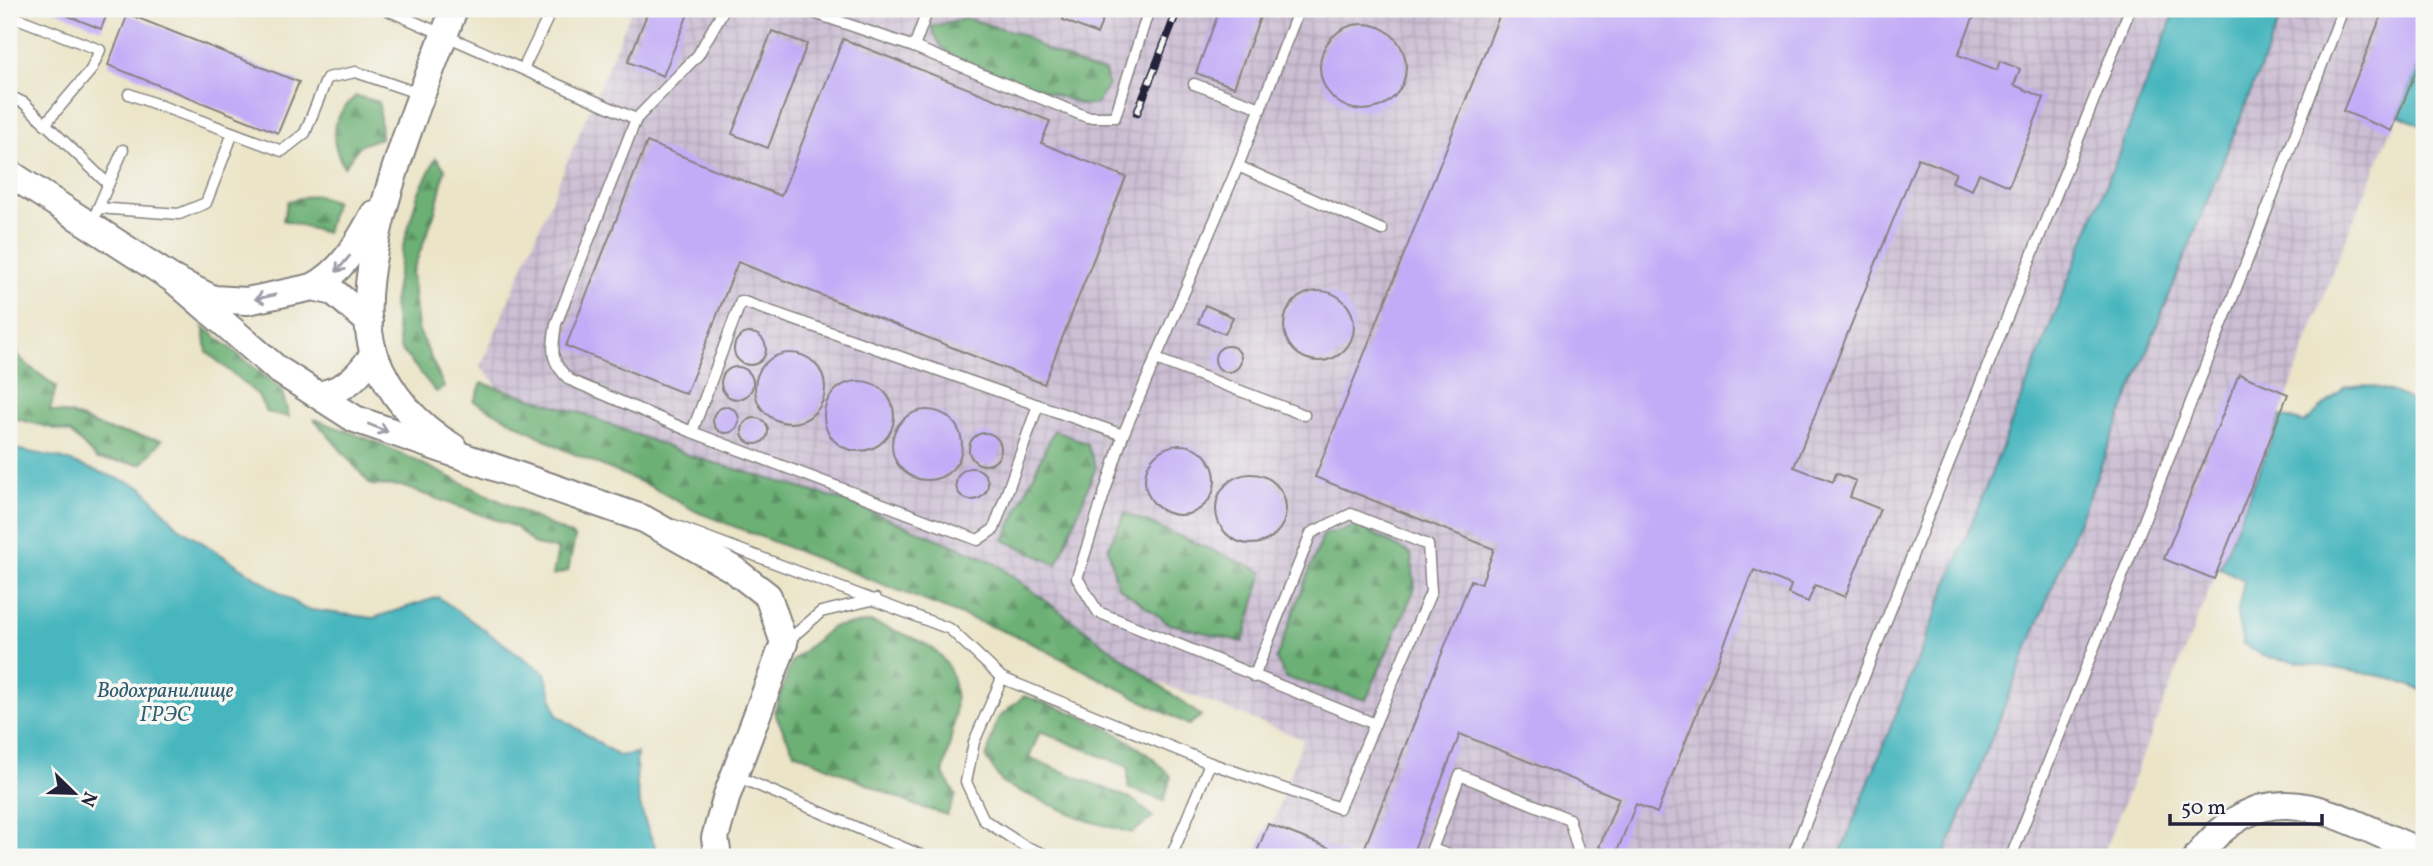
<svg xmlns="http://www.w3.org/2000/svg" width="2433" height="866" viewBox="0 0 2433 866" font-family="Vollkorn,serif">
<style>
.industrial{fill:url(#industrial-grid)}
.forest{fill:url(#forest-firs);stroke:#476958;stroke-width:2}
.water{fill:#46b6be;stroke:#346c7c;stroke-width:2}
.building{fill:#c3acf7}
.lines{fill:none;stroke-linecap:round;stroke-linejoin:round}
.lane-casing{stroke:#868381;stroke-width:13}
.secondary-casing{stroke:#868381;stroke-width:30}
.lane{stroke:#fff;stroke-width:10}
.secondary{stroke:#fff;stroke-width:26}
.rail-casing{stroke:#22223b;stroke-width:8}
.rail{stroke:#f6f6f2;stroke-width:5;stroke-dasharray:16;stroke-linecap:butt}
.oneway{stroke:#9c9ca7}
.labels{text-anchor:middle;stroke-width:7;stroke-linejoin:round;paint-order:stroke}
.water-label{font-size:21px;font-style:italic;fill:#305d6f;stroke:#f6f6f2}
</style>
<defs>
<pattern id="industrial-grid" width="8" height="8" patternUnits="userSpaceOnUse" patternTransform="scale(1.75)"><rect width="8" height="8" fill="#ccbed3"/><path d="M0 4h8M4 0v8" fill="none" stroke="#afa3b6"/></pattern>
<pattern id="forest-firs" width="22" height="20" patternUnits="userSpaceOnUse" patternTransform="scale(1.75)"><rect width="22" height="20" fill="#6cb074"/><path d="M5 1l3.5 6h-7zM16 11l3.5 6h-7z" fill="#588f60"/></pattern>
</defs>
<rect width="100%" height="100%" fill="#f6f6f2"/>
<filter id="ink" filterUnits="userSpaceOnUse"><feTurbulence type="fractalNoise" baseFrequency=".0143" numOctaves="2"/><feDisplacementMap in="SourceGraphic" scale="14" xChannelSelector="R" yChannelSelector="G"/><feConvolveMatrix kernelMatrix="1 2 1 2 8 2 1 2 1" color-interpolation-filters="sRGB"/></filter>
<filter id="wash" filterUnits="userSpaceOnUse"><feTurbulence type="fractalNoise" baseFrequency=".00686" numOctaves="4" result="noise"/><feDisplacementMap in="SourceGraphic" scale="28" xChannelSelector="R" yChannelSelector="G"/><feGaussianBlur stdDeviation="1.57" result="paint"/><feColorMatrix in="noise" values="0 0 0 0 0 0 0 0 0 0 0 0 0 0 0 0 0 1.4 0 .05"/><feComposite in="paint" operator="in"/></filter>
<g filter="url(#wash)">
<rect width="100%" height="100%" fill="#ebe4c7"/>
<!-- industrial -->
<path class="industrial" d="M632 9H2424V51L2336 263 2288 394 2102 857H1255L1268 824 1272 825 1303 739 1047 639 506 397 481 366Z"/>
<!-- forest -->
<g class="forest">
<path d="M965 18 1021 34 1043 48 1088 68 1105 71 1108 85 1096 104 1083 105 956 59 940 45 931 27Z"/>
<path d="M356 96 379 102 381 138 360 145 344 167C328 137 330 119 356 96Z"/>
<path d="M436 158 445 169 435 212 412 273 418 329 444 387 436 392 400 348 393 304 402 250 418 194Z"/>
<path d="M314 195 335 201 326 233 283 220 288 201Z"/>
<path d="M204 327 281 389 289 417 266 412 258 395 207 352Z"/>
<path d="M9 343 24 362 56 387 50 411 70 414 108 430 162 440 142 464 97 459 71 433 9 417Z"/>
<path d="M482 383 581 413 691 456 845 501 992 561 1201 716 1189 725 1026 640 697 512 650 486 565 450 474 401Z"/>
<path d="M314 419 381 444 575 537 568 571 553 575 558 549 535 545 516 527 401 486 371 485Z"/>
<path d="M1054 430 1087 444 1096 467 1057 565 1004 540Z"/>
<path d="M1125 513 1263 572 1243 642 1170 624 1118 587 1108 548Z"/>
<path d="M1359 526 1411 554 1415 588 1366 700 1286 678 1276 659 1323 535Z"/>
<path d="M872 622C890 630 915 636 931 648 972 676 951 734 943 774L956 795 947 815 914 805 794 752 774 712 792 661 832 627Z"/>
<path d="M1024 696C1083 715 1126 730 1171 776L1164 801 1128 788V767L1040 731 1029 758 1132 799 1153 817 1132 833 1086 820 1003 784 986 758 998 718Z"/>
</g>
<!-- water -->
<g class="water">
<path d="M2176 9H2284L1944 857H1839Z"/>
<path d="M2424 51V127L2398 115Z"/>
<path d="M2364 385C2386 389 2410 394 2424 413V691L2386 677 2263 656 2243 644 2237 615 2244 580 2220 568 2281 416 2304 423 2345 387Z"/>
<path d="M9 448 60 458 142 487 177 526 305 609 373 618 438 597 545 673 557 715 619 756 637 753C633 791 643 823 660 857H9Z"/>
</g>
<g id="blocks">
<!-- building -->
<g class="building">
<path d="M51 9H109L101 29Z"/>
<path d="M649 9H690L663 76 628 62Z"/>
<path d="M1067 9H1107L1097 34 1063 20Z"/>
<path d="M1220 9H1263L1234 87 1196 73Z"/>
<path d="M1502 9H1977L1958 55 1997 70 2000 61 2020 69 2014 85 2044 98 2009 186 1979 173 1972 190 1952 182 1956 173 1918 158 1794 467 1833 482 1836 473 1856 481 1850 497 1880 509 1845 597 1815 585 1808 602 1788 594 1791 585 1754 570 1657 813 1636 804 1616 854 1599 847 1619 798 1460 734 1411 857H1361L1471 580 1481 584 1494 549 1315 477Z"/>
<path d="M2384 9H2424V51L2392 131 2343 111Z"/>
<path d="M128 14 299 82 278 133 108 65Z"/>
<circle cx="1363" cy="67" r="43"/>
<path d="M772 31 807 44 768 148 732 134Z"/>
<path d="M843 39 1050 121 1041 143 1126 177 1044 384 738 262 686 394 566 346 647 142 781 196Z"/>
<circle cx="1319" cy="326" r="35"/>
<path d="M1205 305 1233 317 1225 334 1198 323Z"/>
<circle cx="750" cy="349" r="16"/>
<circle cx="1228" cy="359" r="13"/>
<circle cx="790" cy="388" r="35"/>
<circle cx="737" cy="383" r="16"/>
<path d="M2239 374 2288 394 2214 579 2164 559Z"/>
<circle cx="859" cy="416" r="35"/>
<circle cx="726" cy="420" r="13"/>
<circle cx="927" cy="445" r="35"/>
<circle cx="755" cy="431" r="13"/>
<circle cx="985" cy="449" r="16"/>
<circle cx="1180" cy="480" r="35"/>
<circle cx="972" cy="484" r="16"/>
<circle cx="1251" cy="509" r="35"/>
<path d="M1268 824 1352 857H1255Z"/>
</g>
</g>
</g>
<g filter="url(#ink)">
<use href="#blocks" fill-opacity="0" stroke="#868381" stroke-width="2"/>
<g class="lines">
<defs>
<g id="lane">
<path d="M385 9 636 119"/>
<path d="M724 9 698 55 636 119 556 324C552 351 549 361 570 380L692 432 978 540 994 529 1038 405"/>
<path d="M803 9 914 47 1087 117H1115L1149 9"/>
<path d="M1299 9 1238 166 1123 435 1077 578 1098 612 1375 724"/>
<path d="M9 15 100 50 91 70 45 124"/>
<path d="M914 47 928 9"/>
<path d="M524 67 552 9"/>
<path d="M1194 84 1261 108"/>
<path d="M129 94 282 151 305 133 327 78 356 72 420 94"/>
<path d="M9 96 24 103 108 184"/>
<path d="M1238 166 1382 230"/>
<path d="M98 208 179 214 206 203 233 133"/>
<path d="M96 213 123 150"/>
<path d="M1156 359 1304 415"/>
<path d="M692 432 741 301 1123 435"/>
<path d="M674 525 950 629 1002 678 1210 763 1171 857"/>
<path d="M785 643 821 612 876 599"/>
<path d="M1002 678 974 742 966 782 984 820 1024 846 1051 857"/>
<path d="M1210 763 1339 808 1431 592 1428 545 1351 514 1311 533 1254 677"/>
<path d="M734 775 925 857"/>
<path d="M1454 857 1432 849 1460 775 1569 819 1580 857"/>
<path d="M1792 857 2130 9"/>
<path d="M2011 857 2258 233 2343 9"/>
</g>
<g id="secondary">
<path d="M9 173 173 279 213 299 247 301 313 287 334 292 369 322"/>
<path d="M173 279 277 369 355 419 644 519 733 569 768 596 784 643 727 795 715 838 718 857"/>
<path d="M313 287C344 270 357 244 374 214"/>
<path d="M318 395C346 390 358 376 374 354"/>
<path d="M453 447C418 426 390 395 375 356 343 273 424 91 454 9"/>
<path d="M2197 857C2269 762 2340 820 2424 853"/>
</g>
</defs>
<!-- lane casing -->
<use href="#lane" class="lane-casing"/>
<!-- secondary casing -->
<use href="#secondary" class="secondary-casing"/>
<!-- lane -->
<use href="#lane" class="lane"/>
<!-- secondary -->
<use href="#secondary" class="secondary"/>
<defs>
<path id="rail" d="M1137 113 1178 9"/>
</defs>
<!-- rail casing -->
<use href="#rail" class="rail-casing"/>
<!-- rail -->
<use href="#rail" class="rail"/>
</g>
<!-- one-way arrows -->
<defs><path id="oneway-shaft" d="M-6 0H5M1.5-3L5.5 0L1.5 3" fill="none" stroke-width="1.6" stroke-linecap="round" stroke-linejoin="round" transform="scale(1.75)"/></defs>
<g class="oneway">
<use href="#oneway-shaft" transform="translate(343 264) rotate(130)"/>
<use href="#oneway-shaft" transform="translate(265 297) rotate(168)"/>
<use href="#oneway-shaft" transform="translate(378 428) rotate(22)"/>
</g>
</g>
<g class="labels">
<!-- water labels -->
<g class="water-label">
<text x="165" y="697">Водохранилище<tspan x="165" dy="24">ГРЭС</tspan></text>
</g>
</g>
<!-- margin -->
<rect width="2433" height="866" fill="none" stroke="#f6f6f2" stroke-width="35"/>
<!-- north arrow -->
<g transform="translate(74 793) rotate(113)" stroke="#f6f6f2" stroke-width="5" paint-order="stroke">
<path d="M0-5L12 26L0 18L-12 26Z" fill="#22223b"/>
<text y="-10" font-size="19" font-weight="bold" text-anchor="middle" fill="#22223b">N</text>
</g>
<!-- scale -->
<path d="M2170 814v10h152v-10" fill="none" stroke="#22223b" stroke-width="3.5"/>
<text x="2181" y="814" font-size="21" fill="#22223b" stroke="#f6f6f2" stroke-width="5" paint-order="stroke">50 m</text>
</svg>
